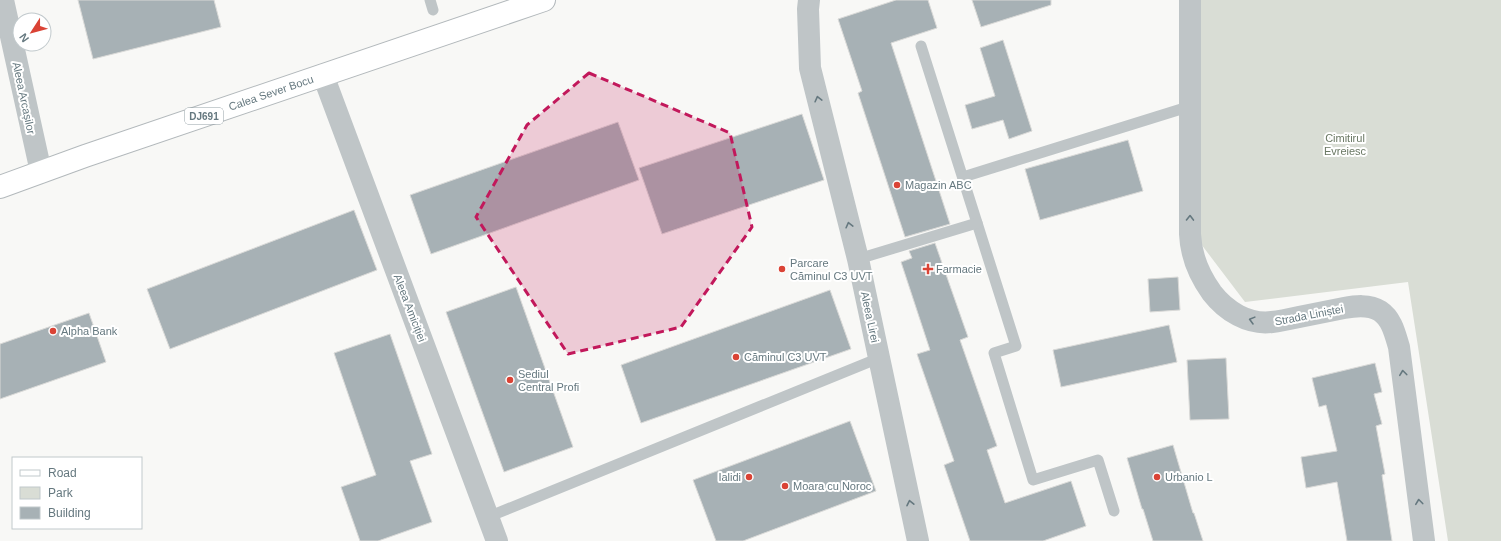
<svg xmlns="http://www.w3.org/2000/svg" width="1501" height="541" viewBox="0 0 1501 541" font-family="Helvetica,sans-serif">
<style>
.green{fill:#d9ddd5}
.building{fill:#a7b1b5;stroke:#dadad8}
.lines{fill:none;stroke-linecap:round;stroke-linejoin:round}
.primary-casing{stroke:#b3b9bc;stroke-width:24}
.lane{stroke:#bfc5c7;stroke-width:11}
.street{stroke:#bfc5c7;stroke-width:22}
.primary{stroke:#fff;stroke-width:22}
.oneway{stroke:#65787f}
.marked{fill:#c2185b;fill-opacity:0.2;stroke:#c2185b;stroke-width:3;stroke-dasharray:8 5;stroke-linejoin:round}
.poi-dot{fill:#da4335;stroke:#fff;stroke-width:1.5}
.labels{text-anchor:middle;stroke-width:4;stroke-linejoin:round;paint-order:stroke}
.shield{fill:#fff;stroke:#93a0a5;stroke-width:1}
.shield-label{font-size:10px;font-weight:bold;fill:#65787f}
.street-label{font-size:11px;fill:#65787f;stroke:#fff}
.park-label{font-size:11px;fill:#6a7864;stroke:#fff}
.poi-label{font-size:11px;fill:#65787f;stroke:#fff;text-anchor:start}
</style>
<rect width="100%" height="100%" fill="#f8f8f6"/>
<!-- green -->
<path class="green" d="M1199 0H1501V541H1448L1408 282 1245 302 1201 244Z"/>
<!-- building -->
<g class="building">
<path d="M78 0H214L221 27 93 59Z"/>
<path d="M896 0H928L937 28 891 43 950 224 905 237 858 93 862 91 838 19Z"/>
<path d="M972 0H1051V5L981 27Z"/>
<path d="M1003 40 1032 131 1009 139 1003 120 972 129 965 105 995 96 980 48Z"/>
<path d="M802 114 824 180 662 234 639 168Z"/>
<path d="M618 122 639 180 431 254 410 195Z"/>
<path d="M1128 140 1143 191 1040 220 1025 169Z"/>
<path d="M354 210 377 270 170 349 147 289Z"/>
<path d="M935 243 968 337 960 340 997 446 987 450 1005 503 1071 481 1086 526 1043 541H970L944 465 954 461 917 354 930 350 901 262 912 258 909 251Z"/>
<path d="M1178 277 1180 310 1150 312 1148 279Z"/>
<path d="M516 287 573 447 504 472 446 312Z"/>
<path d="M830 290 851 349 641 423 621 365Z"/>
<path d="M89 313 106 362 0 399V344Z"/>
<path d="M1169 325 1177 362 1061 387 1053 350Z"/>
<path d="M390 334 432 454 410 461 432 522 378 541H360L341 487 376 475 334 353Z"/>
<path d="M1226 358 1229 419 1190 420 1187 360Z"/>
<path d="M1375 363 1382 392 1374 394 1382 424 1376 426 1385 474 1382 475 1392 541H1347L1337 482 1306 488 1301 457 1337 451 1326 405 1319 407 1312 378Z"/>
<path d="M850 421 876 491 743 541H716L693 480Z"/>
<path d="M1173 445 1193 513H1194L1203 541H1153L1143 509H1142L1127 458Z"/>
</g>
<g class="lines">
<defs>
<g id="primary">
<path id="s1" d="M0 187 85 156 544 0"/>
</g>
</defs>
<!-- primary casing -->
<use href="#primary" class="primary-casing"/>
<!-- lane -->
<g class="lane">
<path d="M430 0 433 10"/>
<path d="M921 46 1016 346 994 353 1033 480 1098 460 1114 511"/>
<path d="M963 177 1191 106"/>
<path d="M858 259 977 223"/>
<path d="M488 517 879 358"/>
</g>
<!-- street -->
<g class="street">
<path d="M3 0 41 172"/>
<path d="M809 0 808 9 810 68 858 259 918 541"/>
<path d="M1190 0V234C1191 257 1199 275 1212 293 1226 311 1248 325 1272 322 1281 321 1290 319 1299 317 1314 314 1329 311 1344 308 1355 306 1369 304 1380 311 1392 319 1395 334 1399 347L1424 541"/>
<path d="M323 75 497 541"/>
</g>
<!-- primary -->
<use href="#primary" class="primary"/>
</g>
<!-- one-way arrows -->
<defs><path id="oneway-chevron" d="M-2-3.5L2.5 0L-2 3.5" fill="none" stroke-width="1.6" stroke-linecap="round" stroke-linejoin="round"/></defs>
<g class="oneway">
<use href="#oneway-chevron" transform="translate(818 99) rotate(-104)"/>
<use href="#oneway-chevron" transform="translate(1190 218) rotate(-89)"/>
<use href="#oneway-chevron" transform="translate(849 225) rotate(-104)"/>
<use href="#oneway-chevron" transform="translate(1252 320) rotate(-165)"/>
<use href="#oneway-chevron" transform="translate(1403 373) rotate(-97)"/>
<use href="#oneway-chevron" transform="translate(1419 502) rotate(-97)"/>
<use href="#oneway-chevron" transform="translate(910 503) rotate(-102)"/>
</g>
<!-- marked area -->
<path class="marked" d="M589 73 730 133 752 227 681 327 568 354 476 217 527 125Z"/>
<!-- markers -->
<g class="poi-dot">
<circle cx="897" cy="185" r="4"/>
<circle cx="782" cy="269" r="4"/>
<path d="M926 263h4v4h4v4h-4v4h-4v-4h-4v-4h4z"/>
<circle cx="53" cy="331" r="4"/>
<circle cx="736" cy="357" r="4"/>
<circle cx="510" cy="380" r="4"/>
<circle cx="749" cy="477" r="4"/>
<circle cx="1157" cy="477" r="4"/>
<circle cx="785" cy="486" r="4"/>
</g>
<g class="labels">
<!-- shield labels -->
<rect class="shield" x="185" y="108" width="38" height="16" rx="3"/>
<g class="shield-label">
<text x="204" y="120">DJ691</text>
</g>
<!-- street labels -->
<g class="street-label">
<text dy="4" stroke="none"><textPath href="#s1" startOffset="287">Calea Sever Bocu</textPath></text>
<text transform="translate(24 98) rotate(78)" y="4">Aleea Arcașilor</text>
<text transform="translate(410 308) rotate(69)" y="4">Aleea Amiciției</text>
<text transform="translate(1309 315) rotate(-11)" y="4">Strada Liniștei</text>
<text transform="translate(870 317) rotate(78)" y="4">Aleea Lirei</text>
</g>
<!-- park labels -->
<g class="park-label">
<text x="1345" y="142">Cimitirul<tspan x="1345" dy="13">Evreiesc</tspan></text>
</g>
<!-- poi labels -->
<g class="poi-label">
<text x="905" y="189">Magazin ABC</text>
<text x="790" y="267">Parcare<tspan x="790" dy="13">Căminul C3 UVT</tspan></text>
<text x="936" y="273">Farmacie</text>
<text x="61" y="335">Alpha Bank</text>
<text x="744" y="361">Căminul C3 UVT</text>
<text x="518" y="378">Sediul<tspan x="518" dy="13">Central Profi</tspan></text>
<text x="741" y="481" text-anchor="end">Ialidi</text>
<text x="1165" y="481">Urbanio L</text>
<text x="793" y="490">Moara cu Noroc</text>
</g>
</g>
<!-- legend -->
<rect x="12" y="457" width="130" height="72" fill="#ffffff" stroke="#c1c9cc"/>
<rect x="20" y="470" width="20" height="6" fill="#ffffff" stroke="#c1c9cc"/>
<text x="48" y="477" font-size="12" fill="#65787f">Road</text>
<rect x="20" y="487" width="20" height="12" fill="#d9ddd5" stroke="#c1c9cc"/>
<text x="48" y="497" font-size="12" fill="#65787f">Park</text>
<rect x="20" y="507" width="20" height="12" fill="#a7b1b5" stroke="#c1c9cc"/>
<text x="48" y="517" font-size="12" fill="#65787f">Building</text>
<!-- north arrow -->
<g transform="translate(32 32) rotate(234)"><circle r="19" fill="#ffffff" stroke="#c1c9cc"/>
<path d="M0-3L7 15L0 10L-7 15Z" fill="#da4335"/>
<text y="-6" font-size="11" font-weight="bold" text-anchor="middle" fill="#65787f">N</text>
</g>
</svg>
